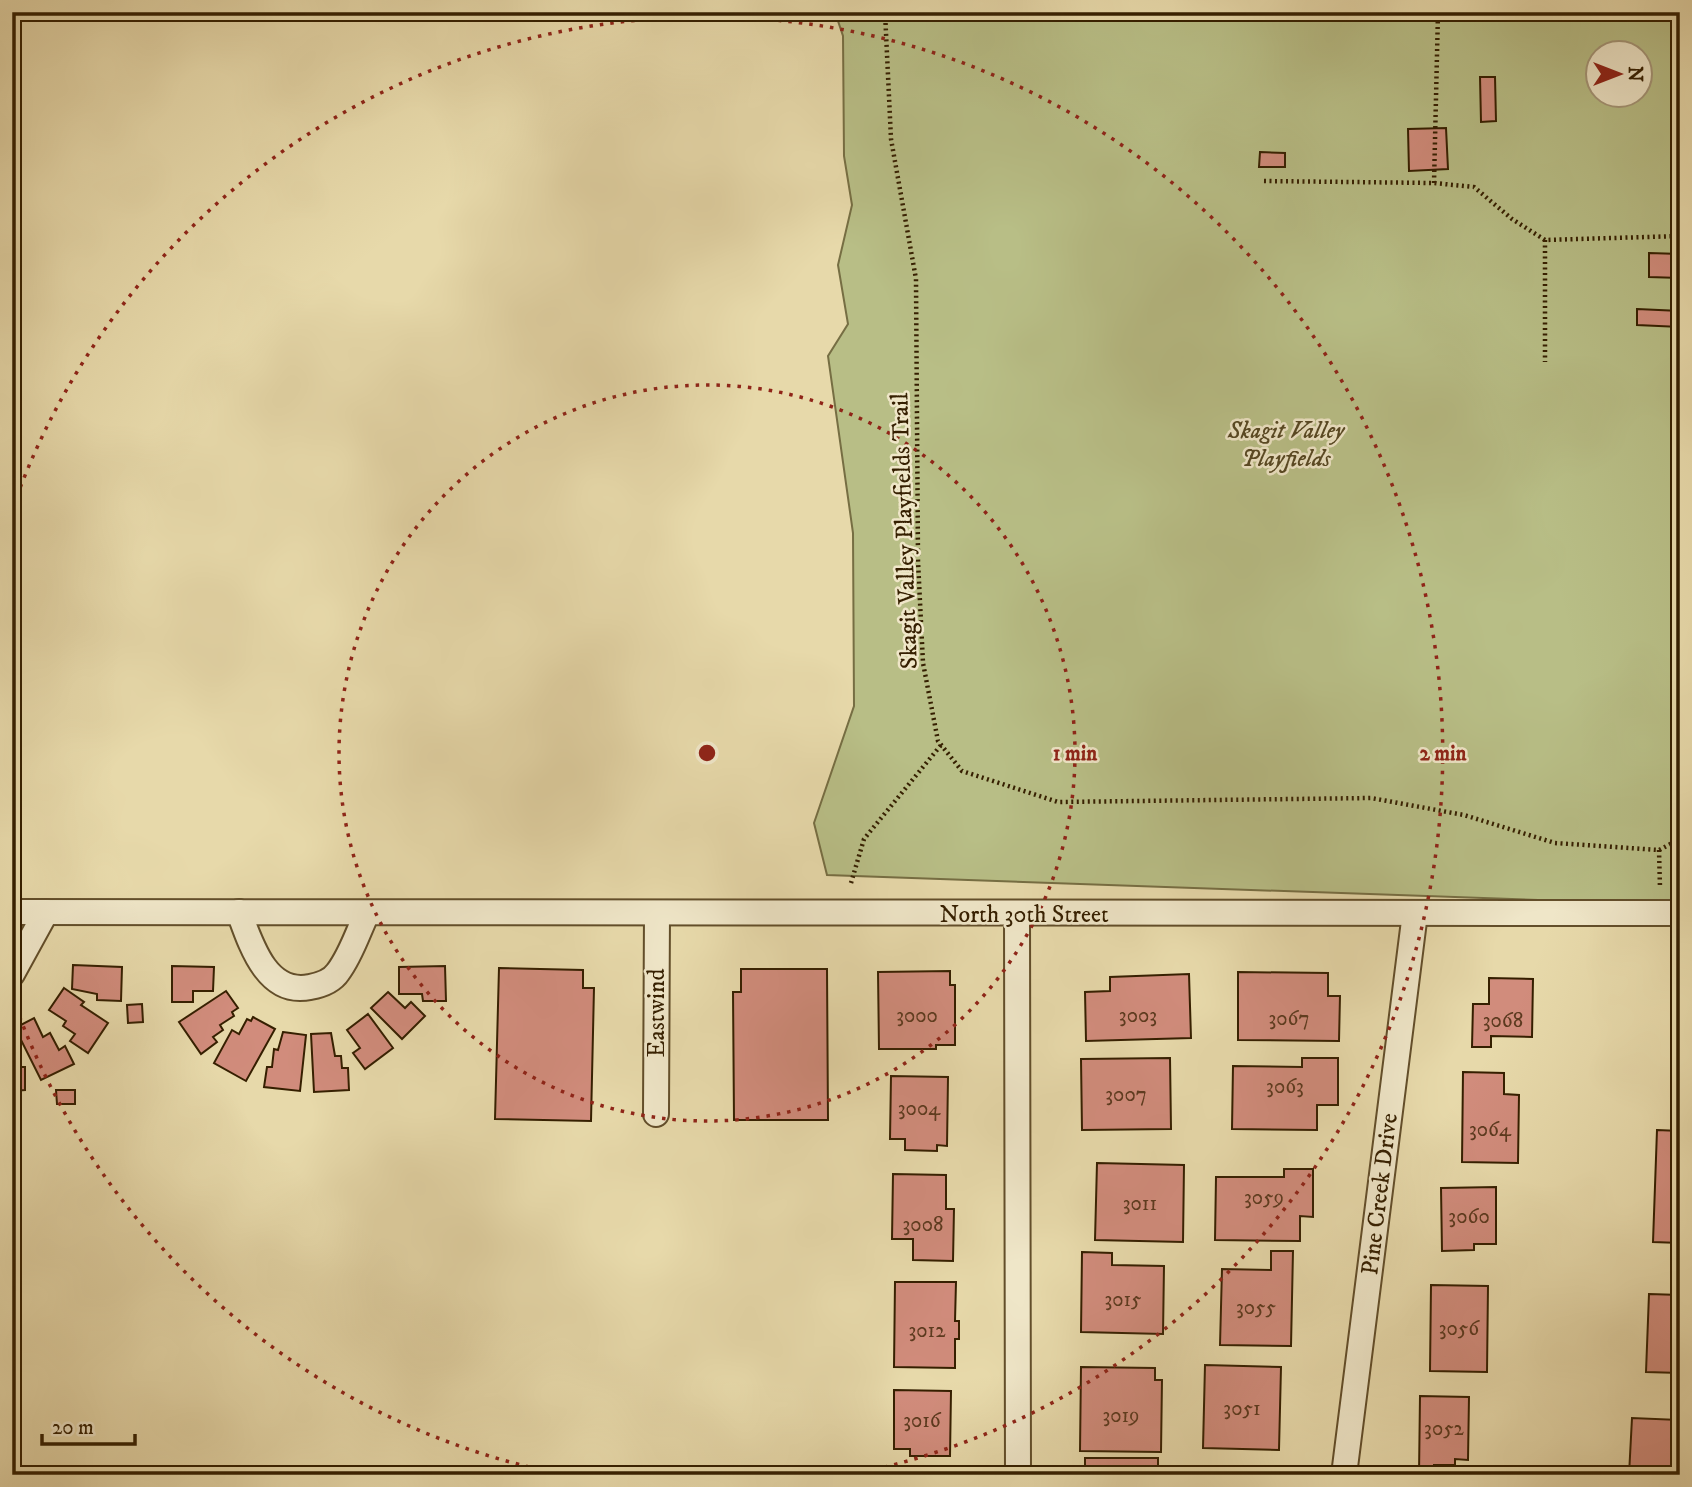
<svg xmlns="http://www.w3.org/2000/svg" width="1692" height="1487" viewBox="0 0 1692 1487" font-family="'IM FELL DW Pica',serif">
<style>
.green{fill:#b8be86;stroke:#766e43;stroke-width:2;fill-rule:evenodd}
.building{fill:#d18c7c;stroke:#351f00;stroke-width:2}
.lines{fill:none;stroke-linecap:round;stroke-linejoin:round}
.minor-casing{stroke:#624e2a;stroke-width:28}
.path{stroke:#351f00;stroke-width:4.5;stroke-dasharray:2 3.5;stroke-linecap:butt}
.minor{stroke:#efe6c8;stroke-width:24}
.ring{fill:none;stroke:#8f2418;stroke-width:3.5;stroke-dasharray:3.5 7}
.labels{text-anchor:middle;stroke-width:5;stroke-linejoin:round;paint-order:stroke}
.number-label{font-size:21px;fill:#5c3a1f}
.park-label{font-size:24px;font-style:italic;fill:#564722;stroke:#efe6c8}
.street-label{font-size:24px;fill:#351f00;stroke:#efe6c8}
.centre{fill:#8f2418;stroke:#efe6c8;stroke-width:3.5}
.ring-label{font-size:21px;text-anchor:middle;font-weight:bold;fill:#8f2418;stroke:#efe6c8;stroke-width:5;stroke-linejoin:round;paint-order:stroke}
</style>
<rect width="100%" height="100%" fill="#e7d9aa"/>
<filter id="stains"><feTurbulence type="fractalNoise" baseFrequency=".00286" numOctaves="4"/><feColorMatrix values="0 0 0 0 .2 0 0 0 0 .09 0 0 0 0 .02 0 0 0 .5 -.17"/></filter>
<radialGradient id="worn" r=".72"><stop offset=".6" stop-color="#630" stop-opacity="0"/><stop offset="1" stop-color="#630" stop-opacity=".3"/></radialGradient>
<!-- green -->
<path class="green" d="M835 12H1680V905L827 875 814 823 854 706 853 533 828 356 848 324 838 265 852 205 844 156 843 36ZM1598 52H1640V94H1598Z"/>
<!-- building -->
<g class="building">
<path d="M1480 77H1495L1496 121 1481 122Z"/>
<path d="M1446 128 1448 169 1409 171 1408 129Z"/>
<path d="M1260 152 1285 153V167H1259Z"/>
<path d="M1649 253 1680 254V278L1649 277Z"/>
<path d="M1637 309 1680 311V327L1637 325Z"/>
<path d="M73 965 122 967 121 1001 97 1000V994L72 989Z"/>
<path d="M172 966 214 967 213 991H193V1002H172Z"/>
<path d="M445 966 446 1001H423L422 994H399V967Z"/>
<path d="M499 968 583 970V988H594L591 1121 495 1119Z"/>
<path d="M741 969H827L828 1120H734L733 992H741Z"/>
<path d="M950 971V985H955V1045H936V1049H879L878 972Z"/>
<path d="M1238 972 1328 973V996H1340L1339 1041 1238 1040Z"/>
<path d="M1189 974 1191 1038 1086 1041 1085 992 1110 991V977Z"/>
<path d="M1489 978 1533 979 1532 1037 1491 1036V1047H1472L1473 1004H1489Z"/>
<path d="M64 988 84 1002 81 1005 108 1023 88 1053 70 1041 75 1034 63 1026 66 1021 49 1010Z"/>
<path d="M226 991 238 1008 232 1012 234 1016 220 1025 223 1030 213 1037 217 1042 201 1054 179 1022Z"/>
<path d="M388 992 405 1008 411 1002 425 1016 402 1039 371 1008Z"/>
<path d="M142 1004 143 1022 128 1023 127 1005Z"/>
<path d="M368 1014 393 1048 365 1069 353 1053 360 1048 347 1030Z"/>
<path d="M253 1017 275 1029 246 1081 214 1063 232 1030 239 1034 247 1019 251 1021Z"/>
<path d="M34 1018 43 1037 50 1033 59 1050 65 1046 74 1064 41 1080 15 1028Z"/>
<path d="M283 1032 306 1035 300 1091 264 1087 267 1067H272L274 1049 278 1050Z"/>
<path d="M331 1033 335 1056H341L342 1068H348L349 1090 314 1092 311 1034Z"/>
<path d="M12 1038 14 1054H19V1067H25V1090L12 1091Z"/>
<path d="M1170 1058 1171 1129 1082 1130 1081 1059Z"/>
<path d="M1302 1058H1338V1105H1317V1130L1232 1129 1233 1066 1302 1067Z"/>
<path d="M1463 1072 1504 1073V1094L1519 1095 1518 1163 1462 1162Z"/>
<path d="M891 1076 948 1077 947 1146 937 1145V1151L905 1150V1139H890Z"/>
<path d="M56 1090H75V1104H57Z"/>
<path d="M1657 1130 1680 1131V1243L1653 1242Z"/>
<path d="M1097 1163 1184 1165 1183 1242 1095 1240Z"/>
<path d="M1284 1169H1313V1217L1300 1216V1241L1215 1240 1216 1177H1284Z"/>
<path d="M893 1174 946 1175V1209H954L953 1261 913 1260V1239H892Z"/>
<path d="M1496 1187V1244H1474V1250L1442 1251 1441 1188Z"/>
<path d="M1271 1251H1293L1291 1346 1220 1345 1222 1269 1271 1270Z"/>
<path d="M1082 1252 1112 1253V1265L1164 1266 1163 1334 1081 1332Z"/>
<path d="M895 1282H956L955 1321H959V1339H955V1368L894 1367Z"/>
<path d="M1431 1285 1488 1286 1487 1372 1430 1371Z"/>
<path d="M1649 1294 1680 1295V1373L1646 1372Z"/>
<path d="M1205 1365 1281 1367 1279 1450 1203 1448Z"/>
<path d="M1081 1367 1155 1368V1380H1162L1161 1452 1080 1451Z"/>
<path d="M894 1390 951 1391 950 1456H910V1449H894Z"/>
<path d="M1420 1396 1469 1397 1468 1460 1455 1459V1465H1434V1475H1419Z"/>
<path d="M1680 1408V1475H1629L1632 1418 1679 1420Z"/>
<rect x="1085" y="1458" width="73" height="17"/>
<path d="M1213 1467 1274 1468V1475H1213Z"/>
</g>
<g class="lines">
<defs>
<g id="minor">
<path d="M12 912 1680 913"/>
<path d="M239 912C251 945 267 996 310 987 321 985 332 981 338 972 351 955 358 932 367 913"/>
<path d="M1017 914 1018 1475"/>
<path d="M12 974 46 912"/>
<path d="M656 1114 657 913"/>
<path d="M1344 1475 1415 913"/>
</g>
</defs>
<!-- minor casing -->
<use href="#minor" class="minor-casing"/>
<!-- path -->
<g class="path">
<path d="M885 12 891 139 916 279 918 561 923 663 938 741 962 771 1058 802 1371 798 1464 815 1555 843 1659 850 1680 839"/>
<path d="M1264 181 1434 183 1474 187 1512 219 1545 240 1680 236"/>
<path d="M1434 183 1438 12"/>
<path d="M1545 240V362"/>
<path d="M1659 850 1660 888"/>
<path d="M851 883 864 839 941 745"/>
</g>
<!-- minor -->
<use href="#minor" class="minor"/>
</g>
<!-- distance rings -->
<g class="ring">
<circle cx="707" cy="753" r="368"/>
<path d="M560 1474A736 736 0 0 1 13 999M13 507A736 736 0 1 1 854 1474"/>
</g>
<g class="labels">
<!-- number labels -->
<g class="number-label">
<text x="917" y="1022">3000</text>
<text x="1138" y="1022">3003</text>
<text x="1289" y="1025">3067</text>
<text x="1503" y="1027">3068</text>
<text x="1285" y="1093">3063</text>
<text x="1126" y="1101">3007</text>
<text x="919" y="1115">3004</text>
<text x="1490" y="1136">3064</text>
<text x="1264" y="1204">3059</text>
<text x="1140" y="1210">3011</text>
<text x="1469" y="1223">3060</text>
<text x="923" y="1231">3008</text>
<text x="1123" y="1306">3015</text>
<text x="1256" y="1314">3055</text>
<text x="1459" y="1335">3056</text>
<text x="927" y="1337">3012</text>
<text x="1242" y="1415">3051</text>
<text x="1121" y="1422">3019</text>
<text x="922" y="1427">3016</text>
<text x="1444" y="1435">3052</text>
</g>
<!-- park labels -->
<g class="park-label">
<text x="1286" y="438">Skagit Valley<tspan x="1286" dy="28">Playfields</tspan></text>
</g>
<!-- street labels -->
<g class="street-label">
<text transform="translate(904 531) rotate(-92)" y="8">Skagit Valley Playfields Trail</text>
<text x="1024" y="922">North 30th Street</text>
<text transform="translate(656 1013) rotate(-90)" y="8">Eastwind</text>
<text transform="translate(1379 1194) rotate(-83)" y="8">Pine Creek Drive</text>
</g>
</g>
<circle cx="707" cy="753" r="10" class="centre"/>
<g class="ring-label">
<text x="1075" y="760">1 min</text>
<text x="1443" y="760">2 min</text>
</g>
<!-- margin -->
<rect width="1692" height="1487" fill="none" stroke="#e7d9aa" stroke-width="42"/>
<rect x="14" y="14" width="1664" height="1459" fill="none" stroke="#351f00" stroke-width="3.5"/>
<rect x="21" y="21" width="1650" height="1445" fill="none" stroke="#351f00" stroke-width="2"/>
<!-- north arrow -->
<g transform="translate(1619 74) rotate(90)"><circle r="33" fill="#efe6c8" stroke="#a59678" stroke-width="2"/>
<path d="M0-5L12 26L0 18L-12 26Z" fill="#8f2418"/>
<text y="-10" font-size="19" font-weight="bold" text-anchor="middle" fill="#351f00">N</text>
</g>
<!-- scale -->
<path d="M42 1434v10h93v-10" fill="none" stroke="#351f00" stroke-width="3.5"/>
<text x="52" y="1434" font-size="21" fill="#351f00" stroke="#efe6c8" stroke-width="5" paint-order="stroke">20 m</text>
<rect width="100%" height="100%" filter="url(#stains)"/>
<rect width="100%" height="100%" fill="url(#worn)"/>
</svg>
